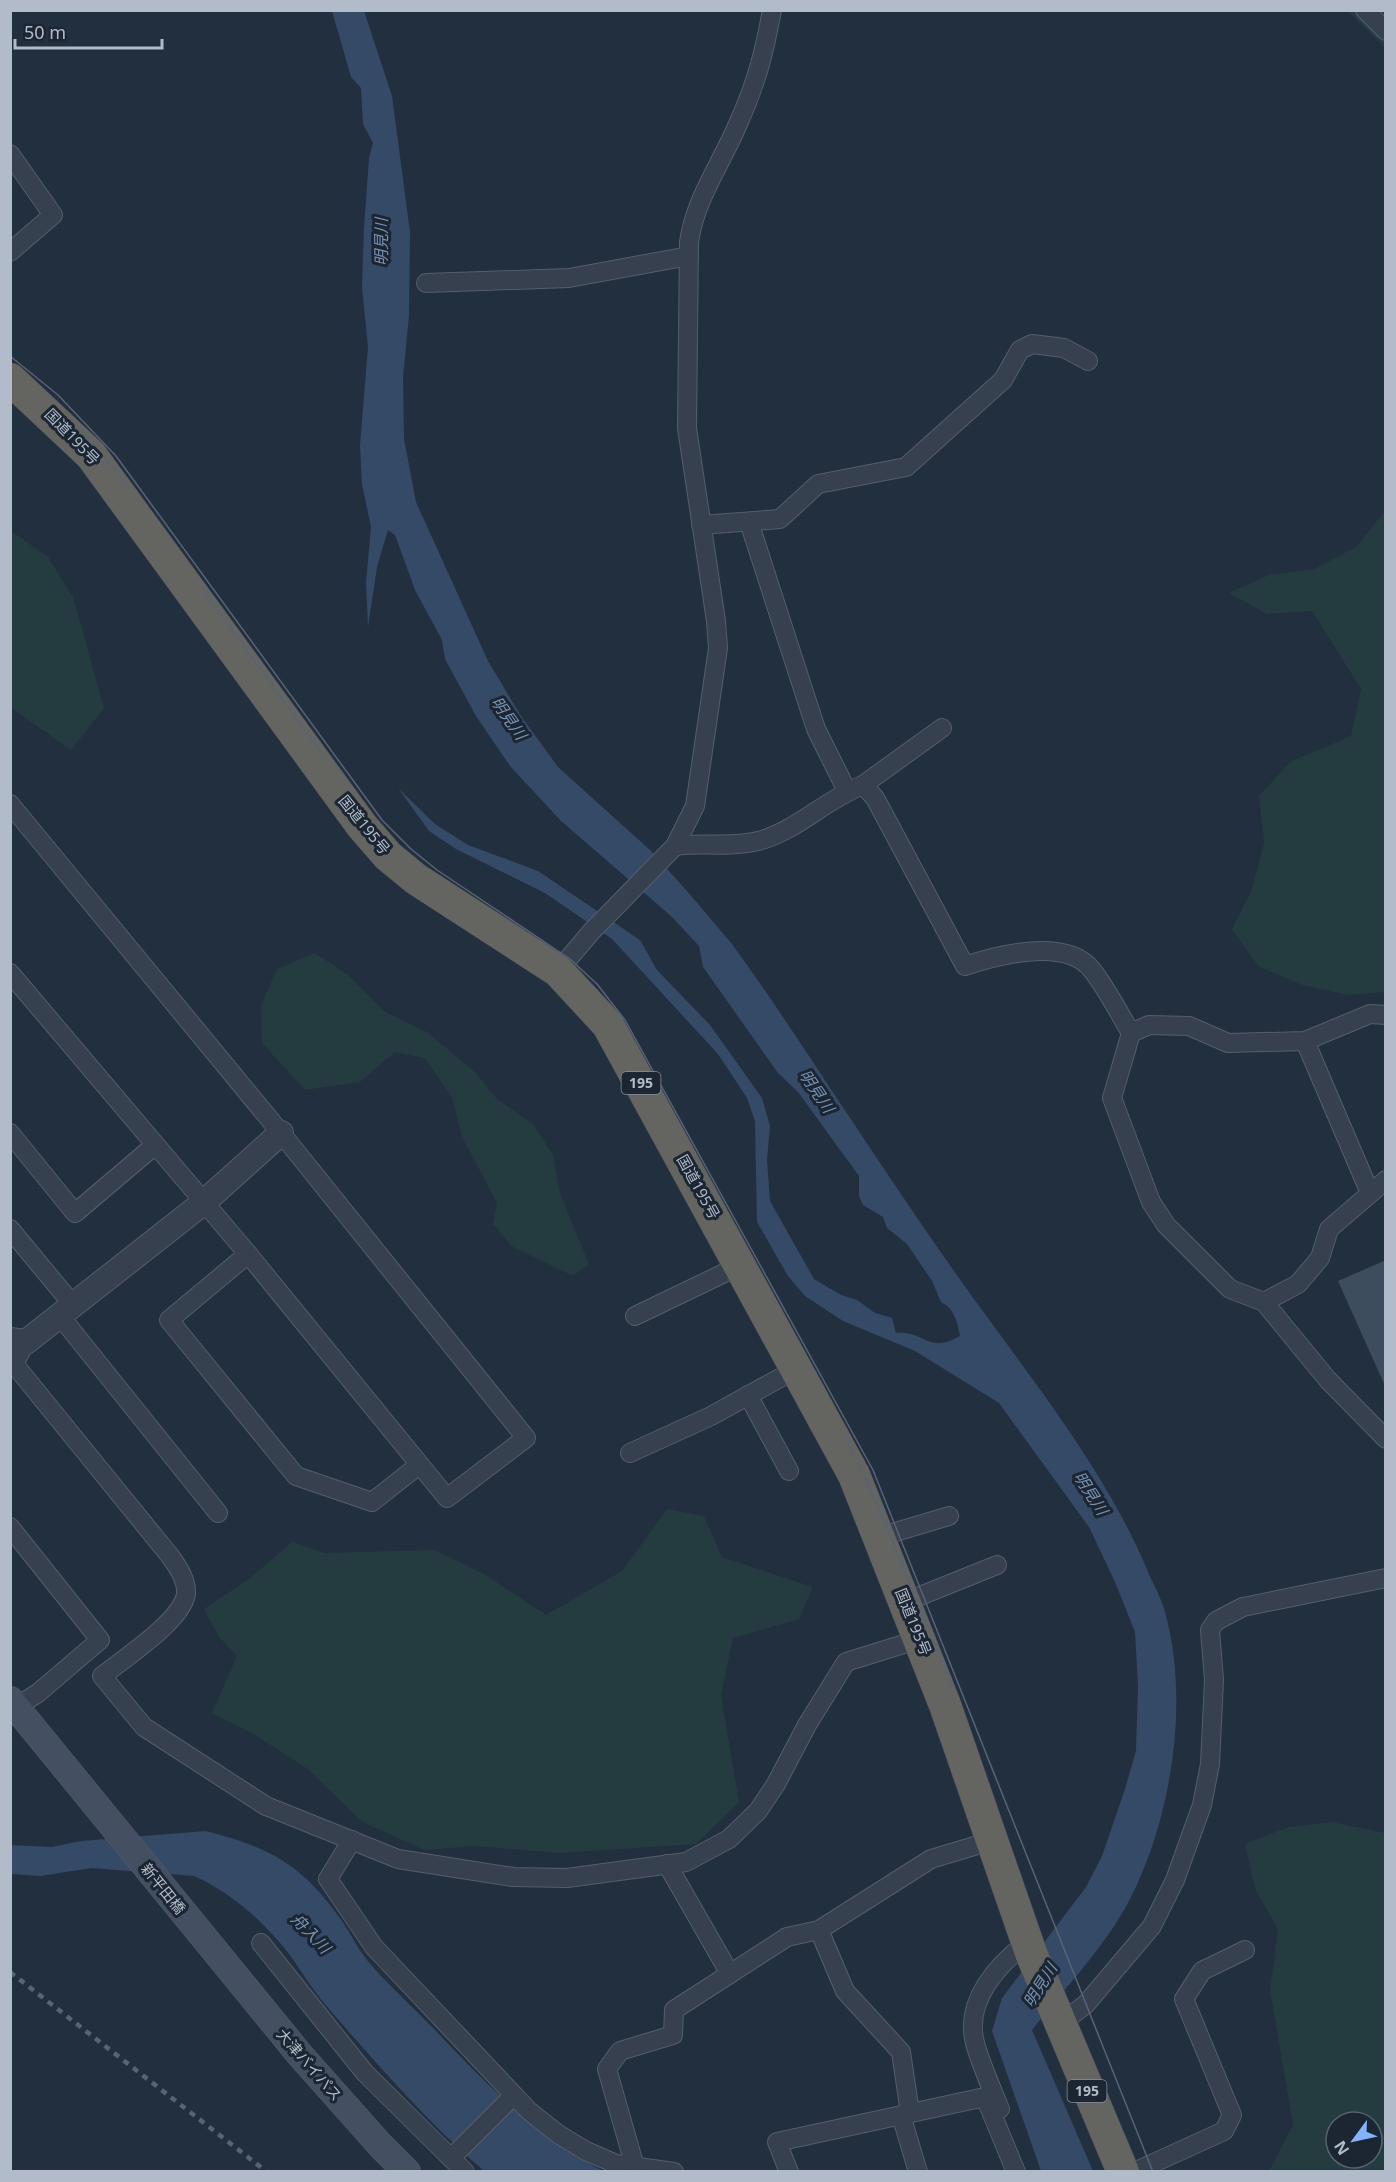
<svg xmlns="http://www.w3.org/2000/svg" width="1396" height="2182" viewBox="0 0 1396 2182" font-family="'Noto Sans','Noto Sans JP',sans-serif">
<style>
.green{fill:#243c3f;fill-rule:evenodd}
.water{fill:#354a66}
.building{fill:#3e4d5e}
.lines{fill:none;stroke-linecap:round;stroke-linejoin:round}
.minor-casing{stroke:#555e6c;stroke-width:20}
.tertiary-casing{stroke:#555e6c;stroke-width:26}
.secondary-casing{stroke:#555e6c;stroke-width:28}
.trunk-casing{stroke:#424b59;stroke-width:33}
.minor{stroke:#36404e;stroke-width:18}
.tertiary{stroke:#36404e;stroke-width:24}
.secondary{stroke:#444f62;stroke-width:27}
.trunk{stroke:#646460;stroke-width:32}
.tram{stroke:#586476;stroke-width:1.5}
.rail{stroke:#586476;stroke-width:4.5;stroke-dasharray:6 6;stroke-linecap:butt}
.labels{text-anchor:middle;stroke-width:6;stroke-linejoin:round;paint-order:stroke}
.shield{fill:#1c2633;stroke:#858e9d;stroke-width:1.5}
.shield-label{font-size:14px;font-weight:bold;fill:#b2bbca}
.street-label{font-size:15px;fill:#b2bbca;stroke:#1c2633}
.water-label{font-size:16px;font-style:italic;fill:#7892b2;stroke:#1c2633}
</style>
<rect width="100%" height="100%" fill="#222f3e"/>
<!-- green -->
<g class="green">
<path d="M1348 11H1385V48Z"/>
<path d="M1385 511V992L1349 995 1302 985 1258 966 1232 929 1252 889 1264 843 1259 796 1290 762 1351 736 1361 689 1312 611 1267 614 1229 593 1269 575 1314 569 1356 547Z"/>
<path d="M10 530 48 557 73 597 104 708 71 750 11 708Z"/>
<path d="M315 953 348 975 385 1012 427 1032 475 1072 496 1098 533 1124 553 1155 560 1193 589 1264 573 1276 511 1246 493 1224 497 1203 462 1137 452 1098 425 1058 395 1052 360 1082 305 1090 262 1043 261 1005 277 969Z"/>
<path d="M667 1509 704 1516 722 1557 813 1587 799 1619 733 1638 721 1695 739 1802 696 1844 559 1853 475 1846 424 1850 361 1821 308 1769 255 1735 212 1713 237 1656 219 1637 204 1609 250 1578 292 1542 325 1553 435 1550 484 1574 546 1615 622 1571Z"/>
<path d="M1332 1822 1385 1833V2171H1269L1293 2125 1270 1990 1278 1929 1255 1889 1245 1844 1288 1827ZM1336 2122H1372V2158H1336Z"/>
</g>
<!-- water -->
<g class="water">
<path d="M332 11H364L392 96 410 232 409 316 403 377 404 439 416 502 488 661 521 716 558 767 650 850 687 891 732 944 764 989C834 1092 901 1198 974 1299 1036 1385 1104 1469 1146 1567 1152 1582 1161 1597 1165 1612 1189 1698 1173 1808 1135 1889 1110 1942 1068 1984 1032 2030L1093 2171H1041L992 2031 1002 1998 1086 1887 1102 1856 1125 1789 1136 1751 1138 1687 1135 1632 1115 1582 1089 1527 999 1403 915 1351 843 1321 805 1296 788 1276 757 1222 755 1121 747 1098 718 1054 612 939 545 893 456 849 429 831 398 788 435 824 468 845 538 871 640 940 657 970 710 1025 762 1098 770 1126 767 1160 770 1201 814 1279 841 1295 857 1300 875 1313 892 1318 896 1333C925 1330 928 1355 960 1336 957 1322 955 1309 941 1302L932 1281 907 1244 887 1228 883 1217 863 1205 859 1196V1176L798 1092 778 1073 703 967 699 946 671 916 561 821 510 766 476 716 445 659 442 640 415 590 395 535 388 530 377 567 368 627 366 582 371 527 362 484 360 445 368 347 362 287 364 228 369 158 373 143 363 124 361 88 351 77Z"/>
<path d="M206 1831C267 1847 299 1862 337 1914 348 1928 356 1946 367 1960 387 1984 412 2006 433 2028 485 2082 536 2137 603 2171H484C426 2121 374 2061 323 2002 310 1986 299 1967 286 1950 262 1920 230 1892 194 1876L91 1868 41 1876 11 1874 10 1845 52 1847 81 1841Z"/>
</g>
<!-- building -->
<path class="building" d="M1386 1260V1388L1338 1281Z"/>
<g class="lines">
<defs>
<g id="minor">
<path d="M1365 10 1386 31"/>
<path d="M10 154 53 215 10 252"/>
<path d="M426 283 569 278 689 256"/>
<path d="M749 522 816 729 847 791"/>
<path d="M701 525 780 519 818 484 906 467 1003 380 1020 350 1032 344 1064 348 1088 361"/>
<path d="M863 785 942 728"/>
<path d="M10 804 281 1133 526 1438 447 1498 248 1254 10 973"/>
<path d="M675 846C702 842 730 848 758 841 797 831 826 799 863 785L875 798 965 966C998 955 1066 937 1092 970 1107 989 1119 1013 1131 1033L1149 1025 1189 1026 1228 1043 1305 1041 1370 1014 1386 1015"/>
<path d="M558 971 591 932 675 846 695 806 718 648 716 621 687 428 689 242C695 199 721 164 738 124 756 84 764 54 772 10"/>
<path d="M1131 1033 1112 1098 1151 1202 1166 1225 1230 1289 1264 1302 1328 1380 1386 1439"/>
<path d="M1305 1041 1370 1193"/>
<path d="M10 1133 75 1213 154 1146"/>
<path d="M10 1229 73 1305"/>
<path d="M248 1254 169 1320 296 1476 372 1502 419 1465"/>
<path d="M1264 1302 1298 1284 1320 1258 1329 1229 1386 1180"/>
<path d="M60 1316 218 1513"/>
<path d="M635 1316 741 1265"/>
<path d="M26 1342 14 1364 170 1556C178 1567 187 1580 186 1594 182 1621 123 1659 102 1676L144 1727 266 1806 398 1859 513 1877 567 1878 686 1862 729 1839 758 1811 776 1784 807 1725 846 1662 920 1639"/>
<path d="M748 1395 789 1471"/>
<path d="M630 1453 711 1416 798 1368"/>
<path d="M10 1527 100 1640 38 1693 16 1707"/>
<path d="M879 1537 949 1516"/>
<path d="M905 1602 997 1565"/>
<path d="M352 1840 328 1879 374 1947 529 2111 558 2134 586 2151 616 2164 674 2172"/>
<path d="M667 1864 730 1974"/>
<path d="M819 1930 845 1991 901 2052 910 2113"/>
<path d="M261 1943 365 2073 465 2172"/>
<path d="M1060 2024 1086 2004 1152 1926 1175 1880 1202 1805 1210 1764 1214 1680 1210 1630 1216 1621 1243 1607 1386 1578"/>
<path d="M1000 2109C991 2087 981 2065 975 2043 964 2001 998 1964 1028 1942"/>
<path d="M901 2115 918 2172"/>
<path d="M451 2158 513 2096"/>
<path d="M635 2167 607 2069 620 2051 673 2035 674 2010 787 1937 819 1930 931 1859 991 1841"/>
<path d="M789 2172 777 2142 985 2097 1016 2172"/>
<path d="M1134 2172 1224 2131 1232 2115 1184 1999 1202 1971 1245 1950"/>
</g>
<path id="tertiary" d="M10 1340 26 1342 203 1203 281 1133"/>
<path id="secondary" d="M10 1700 300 2055 381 2146 407 2172"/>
<path id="trunk" d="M10 379 91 455 362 826 388 856 416 879 558 971 608 1025 854 1475 945 1705 1031 1953 1123 2172"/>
</defs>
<!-- minor casing -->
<use href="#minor" class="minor-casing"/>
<!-- tertiary casing -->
<use href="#tertiary" class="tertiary-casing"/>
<!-- secondary casing -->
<use href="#secondary" class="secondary-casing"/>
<!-- trunk casing -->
<use href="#trunk" class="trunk-casing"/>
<!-- minor -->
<use href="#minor" class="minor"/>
<!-- tertiary -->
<use href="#tertiary" class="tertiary"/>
<!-- secondary -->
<use href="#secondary" class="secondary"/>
<!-- trunk -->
<use href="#trunk" class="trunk"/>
<!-- tram -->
<g class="tram">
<path d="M10 356 58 395 116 456 382 820 411 849 437 870 570 959 597 984 625 1020 873 1470 1153 2172"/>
<path d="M78 426 129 488"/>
<path d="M203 590 325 758"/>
<path d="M846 1438 879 1508 952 1687"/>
</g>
<!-- rail -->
<path class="rail" d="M10 1972 267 2172"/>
</g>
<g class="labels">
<!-- shield labels -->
<g class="shield">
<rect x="621.5" y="1072" width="39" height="22" rx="4.5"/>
<rect x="1067.5" y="2080" width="39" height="22" rx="4.5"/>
</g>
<g class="shield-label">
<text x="641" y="1088">195</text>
<text x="1087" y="2096">195</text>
</g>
<!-- street labels -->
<g class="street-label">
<text transform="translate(72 437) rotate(46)" y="5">国道195号</text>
<text transform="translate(364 825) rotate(51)" y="5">国道195号</text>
<text transform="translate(698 1187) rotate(61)" y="5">国道195号</text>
<text transform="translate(913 1622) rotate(68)" y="5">国道195号</text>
<text transform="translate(163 1889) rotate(51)" y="5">新平田橋</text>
<text transform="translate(309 2065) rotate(49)" y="5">大津バイパス</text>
</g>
<!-- water labels -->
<g class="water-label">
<text transform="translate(381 242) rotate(-90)" y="6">明見川</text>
<text transform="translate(509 718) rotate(55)" y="6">明見川</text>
<text transform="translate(817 1091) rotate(56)" y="6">明見川</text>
<text transform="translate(1091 1493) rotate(57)" y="6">明見川</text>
<text transform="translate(311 1933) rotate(46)" y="6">舟入川</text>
<text transform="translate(1040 1985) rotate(-58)" y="6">明見川</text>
</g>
</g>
<!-- border -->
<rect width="1396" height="2182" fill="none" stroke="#b2bbca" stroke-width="24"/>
<!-- north arrow -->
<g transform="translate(1354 2140) rotate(237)"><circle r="28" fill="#1c2633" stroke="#58626f" stroke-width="1.5"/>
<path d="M0-4.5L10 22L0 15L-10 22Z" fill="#84b3fd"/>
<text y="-9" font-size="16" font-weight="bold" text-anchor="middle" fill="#b2bbca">N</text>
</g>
<!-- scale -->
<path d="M15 39v9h147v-9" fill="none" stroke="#b2bbca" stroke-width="3"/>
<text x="24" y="39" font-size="18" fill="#b2bbca" stroke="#1c2633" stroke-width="4.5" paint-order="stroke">50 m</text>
</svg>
